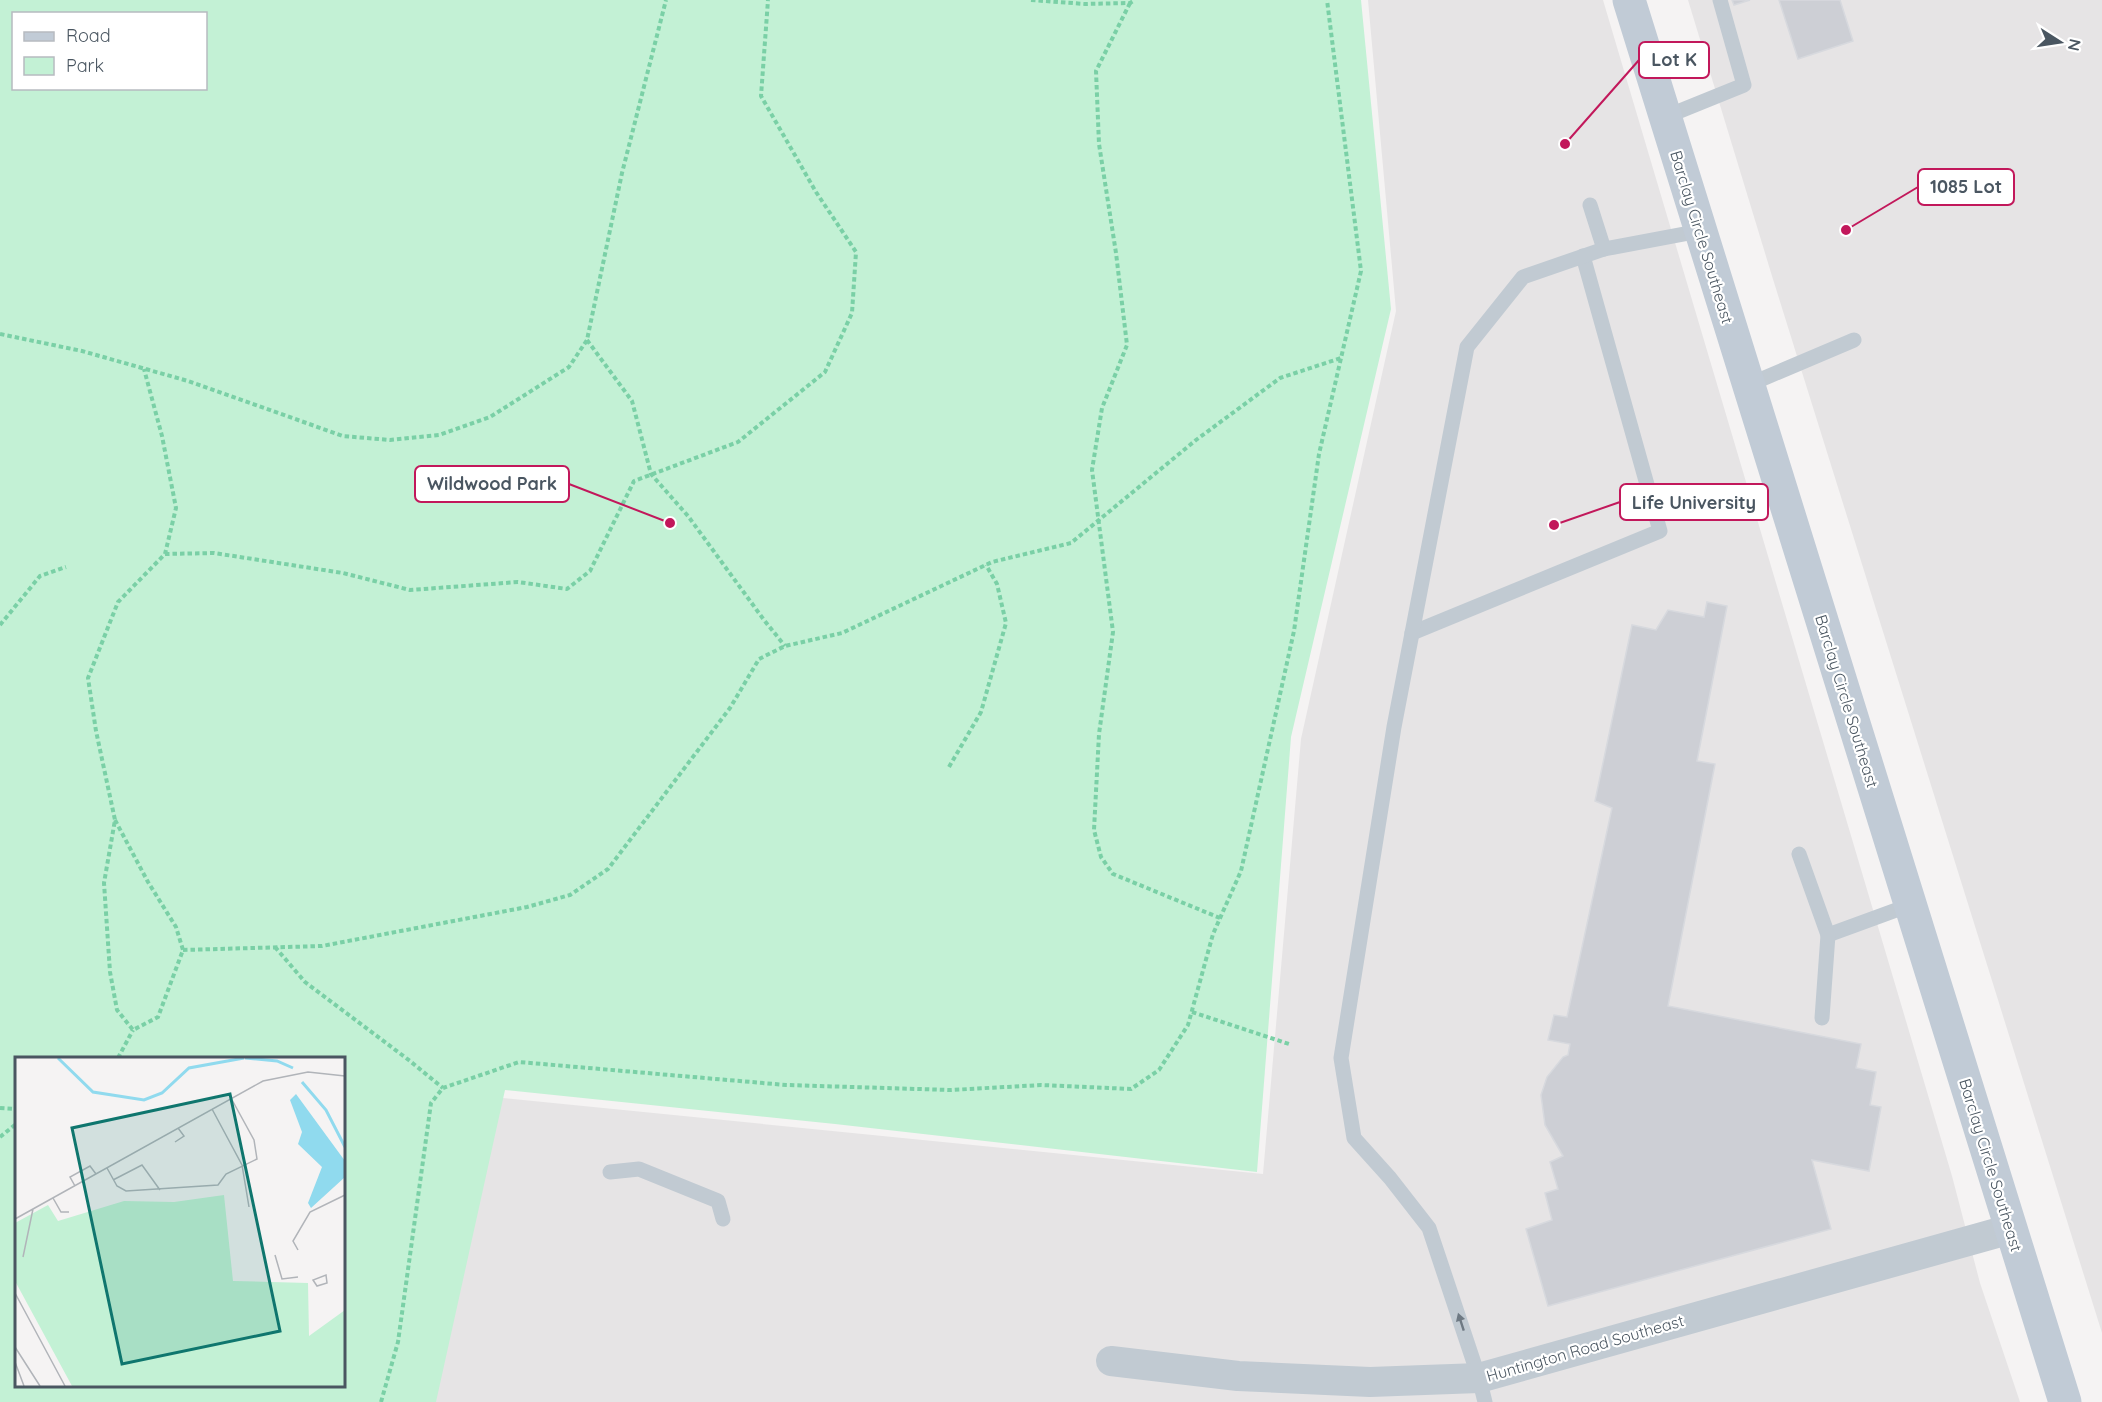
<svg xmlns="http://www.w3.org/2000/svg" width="2102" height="1402" viewBox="0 0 2102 1402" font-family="Quicksand,sans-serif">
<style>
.education{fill:#e6e4e5}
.green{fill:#c3f1d5;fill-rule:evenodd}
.building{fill:#cdcfd5;stroke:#d7d9de;stroke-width:1.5}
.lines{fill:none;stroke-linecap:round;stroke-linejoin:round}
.path{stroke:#7ad0a6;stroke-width:4;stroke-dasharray:4.5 3;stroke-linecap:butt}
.lane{stroke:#c1cad2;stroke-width:15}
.street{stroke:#c1cad2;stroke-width:30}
.secondary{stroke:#c1cbd6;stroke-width:33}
.oneway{fill:#6e7983}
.labels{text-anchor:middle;stroke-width:4.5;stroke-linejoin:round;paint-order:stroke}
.street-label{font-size:16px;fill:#4a5661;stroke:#fff}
.inset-river{fill:none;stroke:#90daee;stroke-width:3}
.inset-road{fill:none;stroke:#b1b4b9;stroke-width:1.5}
.view{fill:#0f766e;fill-opacity:0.15;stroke:#0f766e;stroke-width:3}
.inset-edge{fill:none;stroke:#4a5661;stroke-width:3}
.leader{fill:none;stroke:#c2185b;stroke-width:2}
.callout-dot{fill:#c2185b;stroke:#fff;stroke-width:2}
.callout{fill:#fff;stroke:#c2185b;stroke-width:2}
.callout-label{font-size:18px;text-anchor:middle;font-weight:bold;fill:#4a5661}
</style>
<rect width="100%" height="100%" fill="#f5f3f3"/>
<!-- education -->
<g class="education">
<path d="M1368 0H1603L1952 1176 1980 1283 2020 1402H425L493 1097 1263 1174 1301 739 1396 311Z"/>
<path d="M1688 0H2102V1333L1772 276Z"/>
</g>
<!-- green -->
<path class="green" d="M0 0H1361L1391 309 1291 737 1257 1172 835 1124 505 1090 436 1402H0ZM14 14H206V88H14ZM16 1058H344V1386H16Z"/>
<!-- building -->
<g class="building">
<path d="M1732 0H1750L1734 5Z"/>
<path d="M1779 0H1840L1853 41 1798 59Z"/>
<path d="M1707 602 1727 606 1697 761 1715 764 1668 1006 1861 1044 1856 1068 1876 1072 1870 1105 1881 1107 1869 1171 1812 1160 1831 1229 1548 1306 1526 1229 1552 1220 1545 1193 1558 1189 1550 1162 1563 1156 1545 1125 1541 1095 1547 1077 1563 1057 1568 1055 1570 1044 1548 1040 1554 1015 1567 1017 1612 808 1595 801 1632 625 1656 630 1668 610 1704 617Z"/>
</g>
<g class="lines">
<!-- path -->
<g class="path">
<path d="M1031 0 1085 4 1130 3 1135 0"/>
<path d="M1130 3 1096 71 1099 144 1116 253 1127 345 1102 408 1092 470 1113 632 1099 734 1094 830 1101 857 1113 874 1220 918"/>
<path d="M0 334 82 351 188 381 343 436 390 440 439 435 490 417 569 367 587 340 622 173 666 0"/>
<path d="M587 340 632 401 651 474 688 516 764 620 785 646"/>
<path d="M165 554 214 553 343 573 410 590 518 582 567 589 590 571 634 481 738 442 825 372 852 313 856 252 816 192 761 96 768 0"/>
<path d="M0 625 40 576 66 567"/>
<path d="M949 767 981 712 1006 623 997 584 986 565"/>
<path d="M115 820 148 882 176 927 183 950 158 1017 133 1030 117 1010 110 972 104 883 115 820 96 731 88 678 118 602 165 554 176 508 162 436 144 369"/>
<path d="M275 947 305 982 410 1061 443 1088"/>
<path d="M183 950 322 946 527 907 570 895 608 869 730 708 759 659 785 646 842 633 992 562 1071 543 1196 440 1280 378 1341 358"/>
<path d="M1192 1012 1289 1044"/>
<path d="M118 1058 133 1030"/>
<path d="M0 1108 16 1109"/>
<path d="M0 1137 16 1124"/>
<path d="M381 1402 398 1342 431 1103 443 1088 519 1062 786 1085 951 1090 1041 1085 1131 1089 1159 1070 1188 1025 1213 934 1241 871 1294 631 1319 454 1361 271 1327 0"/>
</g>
<!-- lane -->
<g class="lane">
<path d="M1665 117 1744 85 1720 0"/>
<path d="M1590 205 1604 249"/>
<path d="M1748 385 1854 340"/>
<path d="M1412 633 1660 531 1583 256"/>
<path d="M1799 854 1828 935 1910 905"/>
<path d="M1822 1018 1828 935"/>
<path d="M610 1172 639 1169 718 1201 723 1219"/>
<path d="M1485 1402 1479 1378 1429 1228 1390 1178 1354 1138 1341 1058 1394 727 1467 347 1523 277 1604 249 1700 231"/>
</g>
<!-- street -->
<path class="street" d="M1111 1361 1238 1376 1370 1382 1479 1378 2011 1229"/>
<!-- secondary -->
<path class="secondary" d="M1629 0 2065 1402"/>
</g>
<!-- one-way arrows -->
<defs><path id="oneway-solid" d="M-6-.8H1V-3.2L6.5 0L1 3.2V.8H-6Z" transform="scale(1.5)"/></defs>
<use class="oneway" href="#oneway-solid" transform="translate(1461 1322) rotate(-108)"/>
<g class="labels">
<!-- street labels -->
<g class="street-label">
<text transform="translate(1702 237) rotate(73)" y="6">Barclay Circle Southeast</text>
<text transform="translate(1847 701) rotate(73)" y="6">Barclay Circle Southeast</text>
<text transform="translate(1991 1165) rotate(73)" y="6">Barclay Circle Southeast</text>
<text transform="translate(1585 1348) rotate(-16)" y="6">Huntington Road Southeast</text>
</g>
</g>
<!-- overview -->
<g transform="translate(15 1057)">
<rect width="330" height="330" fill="#f5f3f3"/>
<path d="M209 138 218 224 293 226 294 279 330 253V329H57L0 224V166L33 148 43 164 109 144 159 145Z" fill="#c3f1d5"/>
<path d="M281 37 330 104V120L296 151 293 146 307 110 283 87 287 75 275 43Z" fill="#90daee"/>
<path class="inset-river" d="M43 1 78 35 129 43 147 36 174 11 229 1M230 1 262 4 278 11M287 25 311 53 330 90"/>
<path class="inset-road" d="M197 52 227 108 234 150M160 85 169 79 163 71M92 111 102 129 111 134 203 128 211 117 242 102 239 83 216 41M98 123 127 108 145 133M60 129 55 120 75 109 81 117M38 141 46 155H54M0 162 248 24 293 15 330 19M283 193 278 184 295 155 330 138M260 198 267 222 283 220M8 200 18 152M311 218 312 226 302 229 298 223ZM0 236 50 329M0 290 25 329M0 305 9 329"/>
<path class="view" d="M215 37 265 274 107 307 57 71Z"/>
<rect width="330" height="330" class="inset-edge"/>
</g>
<!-- callouts -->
<path class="leader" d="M1565 144L1639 60M1846 230L1918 187M670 523L569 484M1554 525L1620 502"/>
<g class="callout-dot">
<circle cx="1565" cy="144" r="6"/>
<circle cx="1846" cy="230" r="6"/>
<circle cx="670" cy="523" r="6"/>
<circle cx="1554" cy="525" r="6"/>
</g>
<g class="callout">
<rect x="1639" y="42" width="70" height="36" rx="6"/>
<rect x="1918" y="169" width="96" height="36" rx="6"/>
<rect x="415" y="466" width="154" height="36" rx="6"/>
<rect x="1620" y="484" width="148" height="36" rx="6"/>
</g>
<g class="callout-label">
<text x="1674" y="66">Lot K</text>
<text x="1966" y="193">1085 Lot</text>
<text x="492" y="490">Wildwood Park</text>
<text x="1694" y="509">Life University</text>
</g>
<!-- legend -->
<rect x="12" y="12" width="195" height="78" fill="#ffffff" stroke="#b7bbc0" stroke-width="1.5"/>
<rect x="24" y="32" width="30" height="9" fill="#c1cbd6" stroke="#b7bbc0" stroke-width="1.5"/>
<text x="66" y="42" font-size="18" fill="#4a5661">Road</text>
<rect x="24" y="57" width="30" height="18" fill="#c3f1d5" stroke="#b7bbc0" stroke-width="1.5"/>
<text x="66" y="72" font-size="18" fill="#4a5661">Park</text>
<!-- north arrow -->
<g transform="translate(2060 42) rotate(102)" stroke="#ffffff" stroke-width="4.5" paint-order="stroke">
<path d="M0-4.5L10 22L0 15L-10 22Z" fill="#4a5661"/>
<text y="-9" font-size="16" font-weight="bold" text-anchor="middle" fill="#4a5661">N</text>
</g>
</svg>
